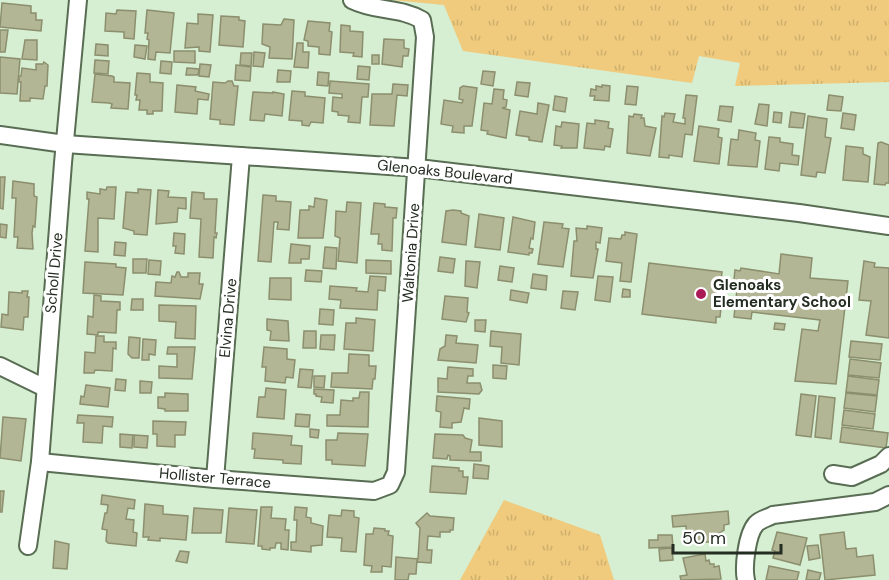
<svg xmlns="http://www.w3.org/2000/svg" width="889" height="580" viewBox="0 0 889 580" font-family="'DM Sans',sans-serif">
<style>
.grass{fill:url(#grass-tufts)}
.building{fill:#b3b694;stroke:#8c8f6e;stroke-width:1.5}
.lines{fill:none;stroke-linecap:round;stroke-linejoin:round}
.minor-casing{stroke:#586d53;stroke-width:20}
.minor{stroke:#fff;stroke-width:16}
.poi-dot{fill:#a91a57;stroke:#fff;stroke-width:2}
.labels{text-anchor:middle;stroke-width:6;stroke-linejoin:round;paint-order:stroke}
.street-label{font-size:15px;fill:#242d22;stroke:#fff}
.poi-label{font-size:15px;font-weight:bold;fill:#242d22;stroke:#fff;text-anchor:start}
</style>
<defs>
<pattern id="grass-tufts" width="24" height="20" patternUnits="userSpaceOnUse" patternTransform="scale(1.5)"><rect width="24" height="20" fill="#f0cb7d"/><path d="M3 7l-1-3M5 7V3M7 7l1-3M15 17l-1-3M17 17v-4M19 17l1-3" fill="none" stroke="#ceaf6c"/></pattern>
</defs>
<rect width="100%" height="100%" fill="#d6eed1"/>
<!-- grass -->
<g class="grass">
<path d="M392 0H889V82L735 86 740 63 699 56 692 83 463 51 444 5Z"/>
<path d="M504 500 600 535 614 580H460Z"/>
</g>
<!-- building -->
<g class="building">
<path d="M2 3 31 6V13H36V20H42L41 31 0 27Z"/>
<path d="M117 10 136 11 134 39 124 38V32L105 31 106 13 116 14Z"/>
<path d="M147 10 174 13 170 53 156 52 155 60 148 59 149 40 147 39 148 33H145Z"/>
<path d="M198 14 213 15 210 52 199 51V47L185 48 187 23 198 24Z"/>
<path d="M221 16 239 17V20L245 21 243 47 219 45Z"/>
<path d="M284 19 294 20 292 59 269 58 270 47 262 44 263 24 281 25Z"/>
<path d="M308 21 330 23 329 31 332 32 330 55 319 54V47L308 46V41L304 40Z"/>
<path d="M341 25 350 26V31L363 32 362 57 353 56 354 53 340 52Z"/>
<path d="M0 30H8L5 52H0Z"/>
<path d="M384 39 404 40V48L409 49 408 56H403L402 67 382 64Z"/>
<path d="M25 40H37V60L22 59Z"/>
<path d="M297 43H303V52H309L308 68 294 67Z"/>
<path d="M96 44 108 45V56L95 55Z"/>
<path d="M135 45 147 46 145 59 134 57Z"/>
<path d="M174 51H195V63L174 62Z"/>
<path d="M254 52 265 53 263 67 253 66Z"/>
<path d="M241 53H252L251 66 240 65Z"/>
<rect x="372" y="55" width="7" height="9"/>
<path d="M0 57 20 59 17 94 0 93Z"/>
<path d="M95 60 109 61 108 74 94 73Z"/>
<path d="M161 61 172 62 171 74 160 73Z"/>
<path d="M44 62 48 65 47 86H45L43 99 30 98V101H20L21 82H19V76H21L22 68 36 70V64H43Z"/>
<path d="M200 64 211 65 209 77 199 76Z"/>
<path d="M236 65 251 67 250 81 235 80Z"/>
<path d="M358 66 370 67 369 80 357 79Z"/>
<path d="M187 68 199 69 198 75H186Z"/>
<path d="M278 70 291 71 290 82H277Z"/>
<path d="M483 71 495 72 493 86 481 84Z"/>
<path d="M318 72 329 73 328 86 317 85Z"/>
<path d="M137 73 150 74V82L163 83 162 111H153V114H147V110H139L140 100H136L137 95H135Z"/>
<path d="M95 74 112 76 114 77V82L130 83 128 109 111 108 112 104 109 103 92 102Z"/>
<path d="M228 81H232L234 86H238L234 125 220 124V120L210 119 213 82 225 83Z"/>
<path d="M330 81 369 84 368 97H362L360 123 348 122 349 116 338 115V112L332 111 333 97 342 98V94L329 93Z"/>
<path d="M517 82 530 83 528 97 515 95Z"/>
<path d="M393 84 408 85 407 96 397 95 394 126 370 125 372 94H392Z"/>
<path d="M177 85 196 87 195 91 209 94 208 100 198 99 197 114 175 112Z"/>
<path d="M602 85 610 86 609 101 594 100 595 96H590L591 89 596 90V86L602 87Z"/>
<path d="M463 86 477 88 472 126H464V133L452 132 453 126 441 124 444 100 462 103 463 100 459 99 460 88Z"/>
<path d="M627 86 638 87 636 105 625 104Z"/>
<path d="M494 89 504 90 503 99 507 100 506 107 502 108 510 110 506 138 487 134 488 131 481 130 484 103 492 104Z"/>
<path d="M292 91 305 92V96L325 98 323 123 311 122 309 126 302 125V121L289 120Z"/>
<path d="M253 92 273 93V92L284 94 282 116 265 114 264 121 250 120Z"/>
<path d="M686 95 697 96 692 135 685 134 682 157 669 155V158L659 157 662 116 664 117 665 113 675 114 673 122 685 124V118H683Z"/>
<path d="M829 95 843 97 841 111 827 110Z"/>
<path d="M555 96 567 98 565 112 553 110Z"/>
<path d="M538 103 549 105 542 142 529 140V137L516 135 520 111 537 114Z"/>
<path d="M759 104 769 105 767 126 755 124Z"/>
<path d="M720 106 733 107 731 122 718 120Z"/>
<path d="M774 112 782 113 781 123 773 122Z"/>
<path d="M791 112 805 114 803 128 789 127Z"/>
<path d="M843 113 856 115 854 130 841 128Z"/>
<path d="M634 114 642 115 641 118H644L645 126 656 128 650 156 627 153 629 116 633 117Z"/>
<path d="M808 116 827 119 825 137 831 138 825 173 817 172 816 177 801 175Z"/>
<path d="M595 120 609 122 608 128 613 129 610 147 605 146 604 150 584 148 587 123 595 124Z"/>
<path d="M562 122 579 124 577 148H561L562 146 554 145 556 126 561 127Z"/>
<path d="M699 126 719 129 718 137 722 138 719 164 694 161Z"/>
<path d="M739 130 756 133 755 140 760 141 757 167 728 165 731 139 738 140Z"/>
<path d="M769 137 780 138V142L793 144 792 155 799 156 798 165 780 163 779 171 765 169Z"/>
<path d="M881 142 889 145V183H886L885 185 874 184 878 143Z"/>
<path d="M846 146 863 148V154L870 157 868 182 843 180Z"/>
<path d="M0 177H5L3 209 0 208Z"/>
<path d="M13 181 34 184V196L37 197 35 227 33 226 32 233 33 249 17 248 18 237H14L16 198H12Z"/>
<path d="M107 187H116L114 219 98 218V252L85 251 89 199H87V192L100 194V189L106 190Z"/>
<path d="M138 189 151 190 147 235 134 234V231L123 228 126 192 138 193Z"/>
<path d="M158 190 169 191 168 197 186 198V209L178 208 177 222 156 224Z"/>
<path d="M192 192 204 193V199H217L215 233H217L216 238 214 237 213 258 199 257 201 219 190 218Z"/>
<path d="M263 195 276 196V201L291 202 289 230 277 229 278 222H274L271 262 258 261Z"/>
<path d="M315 198 327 200 323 238H298L300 210H309V206L314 207Z"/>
<path d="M347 202 361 203 357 263 338 261 340 238 335 236 336 211 346 212Z"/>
<path d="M374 203 385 204V207L397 208 396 218H393L392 251 382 250V244H378L379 234H371Z"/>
<path d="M453 210 461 211V213L469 216 466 245 442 242 446 211Z"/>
<path d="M479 214 504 218 500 250 475 247Z"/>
<path d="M513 217 535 222 533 239 531 238 529 248 533 249 532 253H529V255L508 252Z"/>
<path d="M544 222 563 224 562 228 569 229 563 267 538 264Z"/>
<path d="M0 224 7 225 6 238 0 237Z"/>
<path d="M587 226 602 228 600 243 596 242V249H598L593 278 571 276 574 241H577L576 228 587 229Z"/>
<path d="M625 232 637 234 631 282 620 281 622 263 606 261 609 238 621 239 622 235H625Z"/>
<path d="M174 233 185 234 184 254 175 253 176 246H173Z"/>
<path d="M115 242 126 243 125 256 114 255Z"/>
<path d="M291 244 310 246 309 259H301V263H289Z"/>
<path d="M325 247 337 248 336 269 323 268Z"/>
<path d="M781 254 812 258 810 278 848 281 836 384 795 381 802 329 818 331 820 320 752 312 751 319 734 317 737 289H733L735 270 740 271 741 268 779 274Z"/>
<path d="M440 257 455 259 453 273 438 271Z"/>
<path d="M133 259H147L146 273H133Z"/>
<path d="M149 260 161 261 160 275 148 274Z"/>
<path d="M366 260 391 261V274L366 273Z"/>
<path d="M466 261 480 262 477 288 465 286Z"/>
<path d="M864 261 875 263 874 267 889 268V338L866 335 871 301 859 300Z"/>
<path d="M85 262 116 264V267L126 268 123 295 83 293Z"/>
<path d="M649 263 722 272 719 297 722 298 720 317H716V323L642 314Z"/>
<path d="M500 266 514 268 512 282 498 280Z"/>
<path d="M306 270 322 271 321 282 305 281Z"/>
<path d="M177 272H179L181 277H188V273H200L199 284H203L200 299 155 296 156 282 171 283 172 276 175 277Z"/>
<path d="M533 274 547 276 546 290 531 288Z"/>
<path d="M370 276 386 277 385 291 378 290 377 310 340 308 341 300 329 299 330 286 357 288 356 291 368 292Z"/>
<path d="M598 276 613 277 610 302 595 300Z"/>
<path d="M270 278H291V300L269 299Z"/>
<path d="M623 289 630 290V297H622Z"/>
<path d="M511 290 529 293 527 303 510 300Z"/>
<path d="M22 291H28L27 297H29L28 317H24L23 330 1 327 2 314 8 315 9 292 22 293Z"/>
<path d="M563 291 578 292 575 310 561 308Z"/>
<path d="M94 295 101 296V301L120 302V310H117L116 333 98 332V335L87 334 88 316 93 317Z"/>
<path d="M445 296 468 298 467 312 469 313 466 322 442 319Z"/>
<path d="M132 299H143V310H131Z"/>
<path d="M159 305 196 306 195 339 175 338 176 322 159 321Z"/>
<path d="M320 309 334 310 333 325 319 324Z"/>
<path d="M356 318 375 320 373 351 344 349 346 323H356Z"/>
<path d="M267 319 288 321 289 341 270 340 271 331 267 330Z"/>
<path d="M475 320H486L485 332 475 331Z"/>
<path d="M775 323 785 324 784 330 774 329Z"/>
<path d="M304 331H316V348H303Z"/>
<path d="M491 331 521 334 519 365 501 363 502 347 490 346Z"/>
<path d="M321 335H335L334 350 320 349Z"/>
<path d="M446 335 457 336 456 343 478 345 476 363 438 360 440 349 445 346Z"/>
<path d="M96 336H104V342H116V349L113 348 112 371 95 370 94 373H84L85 352 95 353Z"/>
<path d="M129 337 140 338 139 358H132L128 354Z"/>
<path d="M143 339 156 340 155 355 149 354V360H142Z"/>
<path d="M851 341 882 344 880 360 849 357Z"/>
<path d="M168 347H195L192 379 159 378V366L177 367V354H167Z"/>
<path d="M264 347 287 349V359L295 360 293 378 286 377 285 383 265 381 266 367H262Z"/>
<path d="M349 354 369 355V366H376L375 379H373L372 389 331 387 332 373H348Z"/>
<path d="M850 359 881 363 879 378 848 375Z"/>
<path d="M493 365 507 366 506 379 493 378Z"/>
<path d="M448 367 473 369V376H468L467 383H480L482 390 479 394 438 392V378L447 379Z"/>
<path d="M300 369 313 370 311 388 298 387Z"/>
<path d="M314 376H325L324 388 314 387Z"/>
<path d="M848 376 879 380 877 395 846 392Z"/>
<path d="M116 379 126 380 125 391 115 390Z"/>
<path d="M140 381 152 382 151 393H140Z"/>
<path d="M86 385 110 388 108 407 80 404 81 396 84 397Z"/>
<path d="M266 388 286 390 284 419 257 417 259 397H265Z"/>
<path d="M314 389 334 390 333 403 321 402 322 397 316 396V394H314Z"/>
<path d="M360 392H369L368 427 327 426V415H340L341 400 353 401V398H359Z"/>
<path d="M165 393 188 394V411H165V409L158 408V397H165Z"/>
<path d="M846 393 877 396 875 412 844 408Z"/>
<path d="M801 394 816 396 811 437 796 435Z"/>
<path d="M437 396 470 399 469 409 464 408 461 422 452 423V428L440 427 441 412 436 411Z"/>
<path d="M819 396 835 398 831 439 815 437Z"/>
<path d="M844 410 875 414 873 429 842 425Z"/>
<path d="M296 414 310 415 309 427 295 426Z"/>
<path d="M78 415 113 417 112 427 103 426 102 443 83 442 84 423H77Z"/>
<path d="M3 417 26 419 21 461 0 458Z"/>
<path d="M479 418 502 421V447L479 445Z"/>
<path d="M153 421 186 422 185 435H175V447L157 446V434H153Z"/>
<path d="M842 427 888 433 886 448 840 442Z"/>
<path d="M310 429 319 430 318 438 310 437Z"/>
<path d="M253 433 292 436 291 445 302 446 301 464 283 463V460L254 458 255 449H252Z"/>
<path d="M338 433 368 434 365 466 332 464V460H326V440H337Z"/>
<path d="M120 434 133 435 132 448 120 447Z"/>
<path d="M435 434 463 435 465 438 472 440 470 452H481V461L450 460V456L448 455 447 459 433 458Z"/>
<path d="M134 435 148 436 147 448 134 447Z"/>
<path d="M474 464 489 466 488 479 473 478Z"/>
<path d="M432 466 459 468V471H463V477H468L466 494 430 492Z"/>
<path d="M0 491H4L2 512H0Z"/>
<path d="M102 495 135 500 134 509 128 508 126 519 134 520 133 532 137 533 136 546 108 543 106 541 107 530 102 529 105 513H107L108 505 101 504Z"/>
<path d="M145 504 163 506V514L188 516 186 540 160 538V541L148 540 149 537H143Z"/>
<path d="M261 507H272L271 518 286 519 285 530H289L288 550 281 549V543H276L275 548H270V550L262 549V546H258Z"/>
<path d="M295 507 307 508 306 517 311 518V523L323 526 322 545 311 546V552L291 550V542H296L297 520H294Z"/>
<path d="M194 508 223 510 221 533H192Z"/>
<path d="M229 508 257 510 254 544 226 542Z"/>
<path d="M342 510 354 511V517L359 518 356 552 341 551 342 538 327 537 329 515 341 516Z"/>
<path d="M728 511 729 524 724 525V530L718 534 719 541 696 543 695 536 687 537 686 526 673 527 672 516Z"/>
<path d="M427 513 430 516 454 518 453 530H450V532H440V537L428 536 427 550H432L431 563 418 562 417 560 416 574H409L408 580H395L396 557 418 559 420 528 416 523Z"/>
<path d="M374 528 385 529V531H389L388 535 393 536 391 567 382 566V572H371L372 566 364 565 366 534H373Z"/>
<path d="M777 532 807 538 800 565 773 558 775 551 772 550Z"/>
<path d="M844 532 846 549 856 548 857 557 873 555 875 575 825 580 820 535Z"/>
<path d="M658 535H672L673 547 649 548V540H658Z"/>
<path d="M55 541 69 544 67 569 53 568Z"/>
<path d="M818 545 820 558 809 560 807 546Z"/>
<path d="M672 548 673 560 660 561 659 549Z"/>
<path d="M180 551 189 552 187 563 176 561Z"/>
<path d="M705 554 706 561 709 560 710 564H714V567L719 566 721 579 681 580 680 576 687 575 683 558Z"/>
<path d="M769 566 799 572 797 580H766Z"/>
<path d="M808 570 821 573 819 580H806Z"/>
</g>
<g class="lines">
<defs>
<g id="minor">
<path d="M0 135 65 144 418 168 799 213 889 226"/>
<path d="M0 366 45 388"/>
<path d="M40 462 215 479 374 491 390 485 396 472 425 37 422 20C400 7 376 12 352 0"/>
<path d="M833 474 852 477 881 464 889 456"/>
<path d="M215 479 241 156"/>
<path d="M28 546 40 462 63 163 78 0"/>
<path d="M746 580C743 567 747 534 756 524 761 519 768 518 773 515L875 502 889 495"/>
</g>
</defs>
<!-- minor casing -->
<use href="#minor" class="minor-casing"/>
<!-- minor -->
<use href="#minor" class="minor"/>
</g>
<!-- markers -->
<circle class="poi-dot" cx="701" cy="294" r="6"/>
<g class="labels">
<!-- street labels -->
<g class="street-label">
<text transform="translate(445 172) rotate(6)" y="5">Glenoaks Boulevard</text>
<text transform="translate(411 253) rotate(-86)" y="5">Waltonia Drive</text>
<text transform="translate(54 273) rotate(-85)" y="5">Scholl Drive</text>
<text transform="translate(228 318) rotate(-85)" y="5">Elvina Drive</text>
<text transform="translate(215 478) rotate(5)" y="5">Hollister Terrace</text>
</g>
<!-- poi labels -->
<g class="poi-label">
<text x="713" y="290">Glenoaks<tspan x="713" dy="17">Elementary School</tspan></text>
</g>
</g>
<!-- scale -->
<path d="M673 544v9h108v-9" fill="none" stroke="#242d22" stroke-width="3"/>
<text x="682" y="544" font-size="18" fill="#242d22" stroke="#ffffff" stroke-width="4.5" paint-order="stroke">50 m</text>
</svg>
